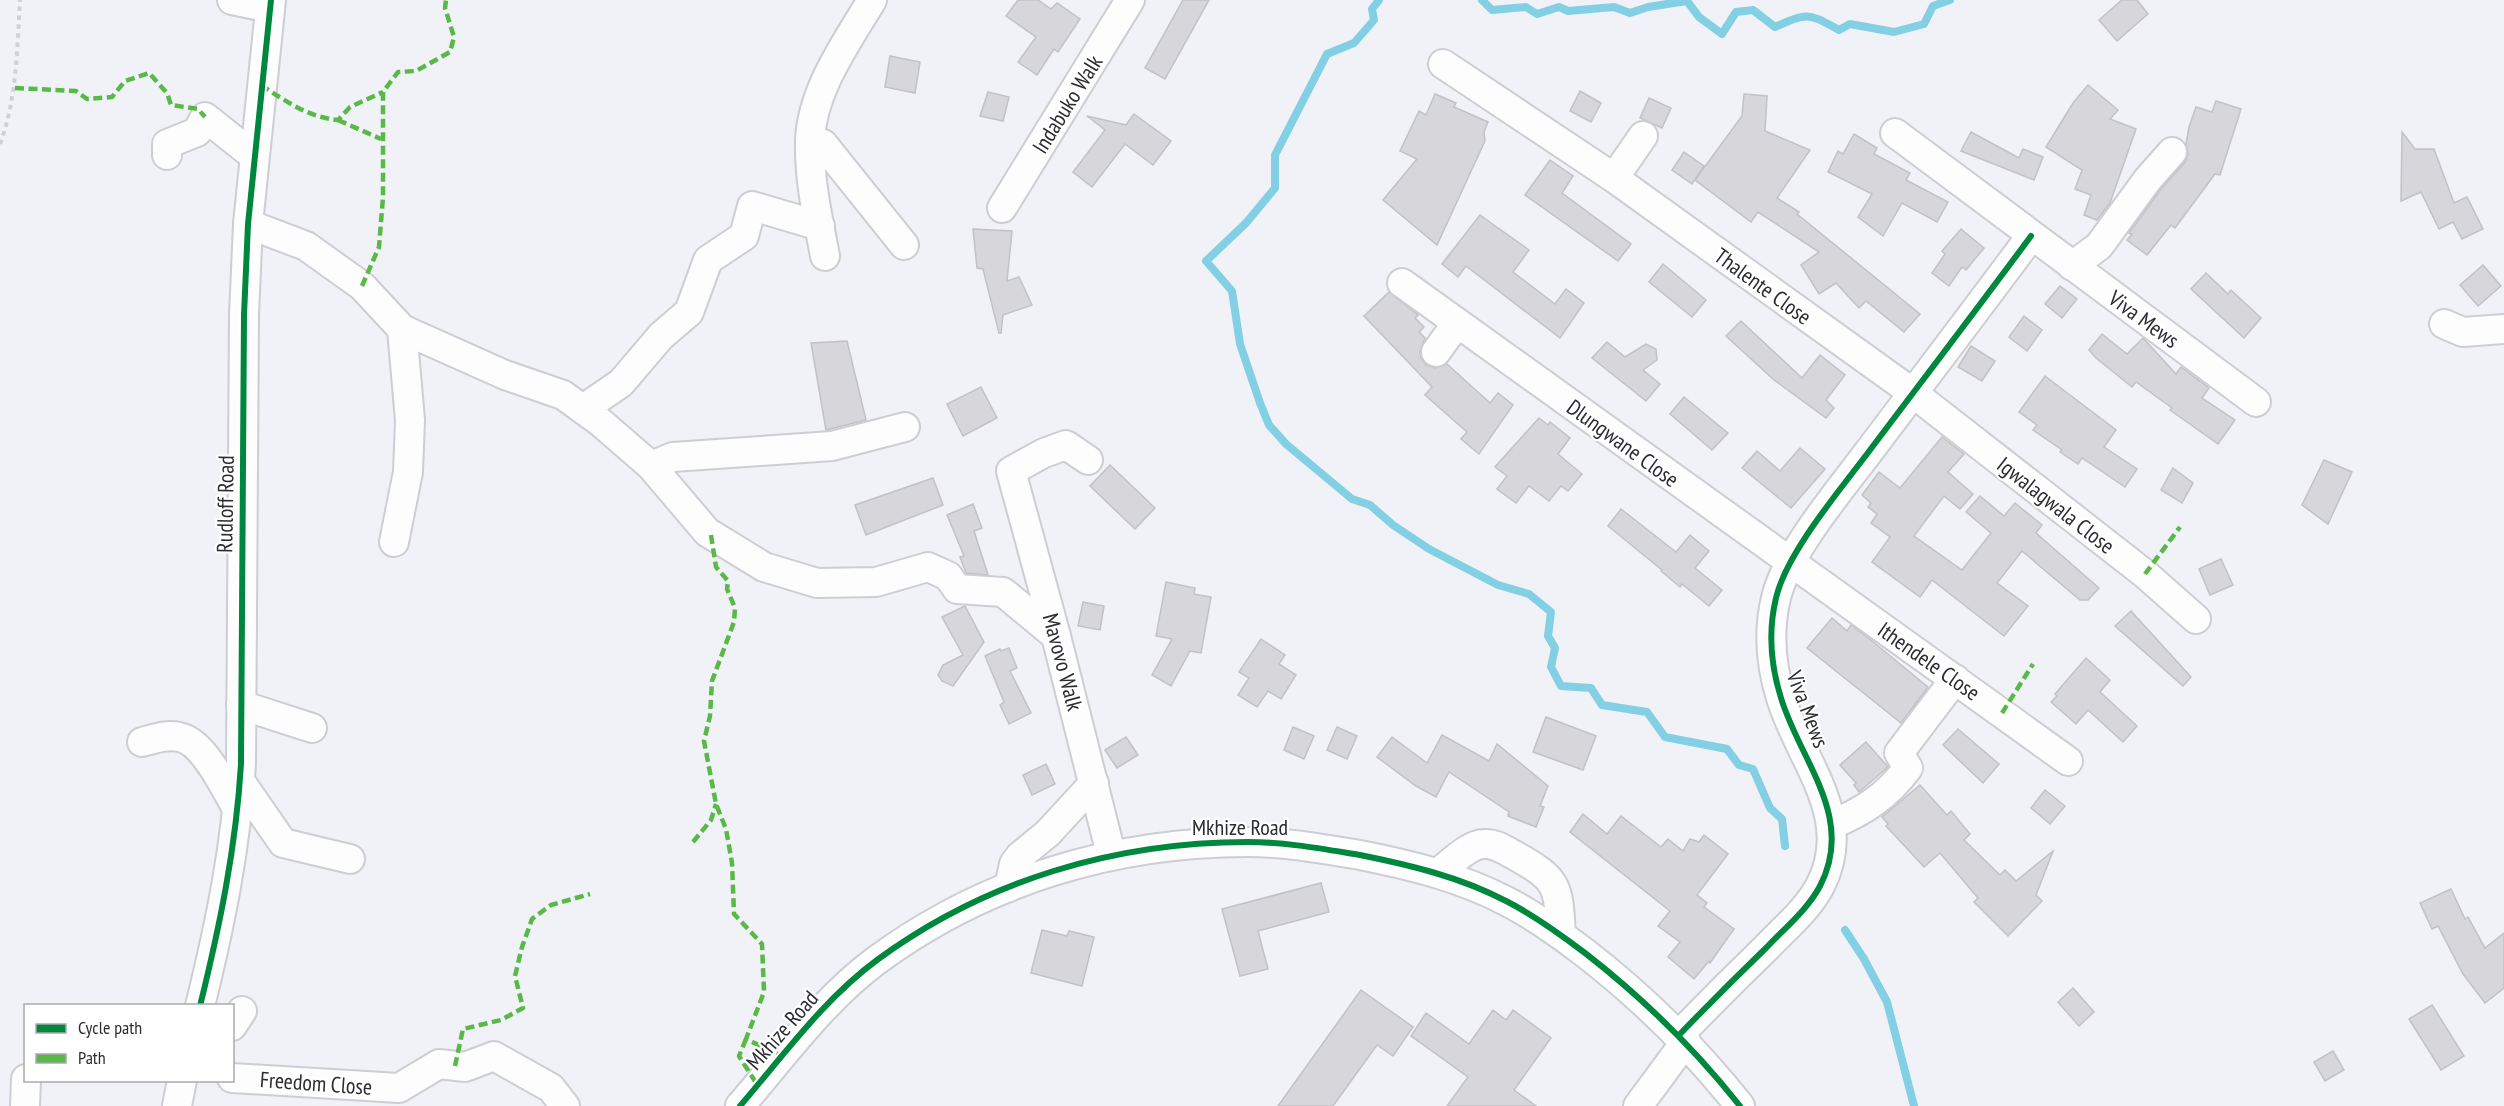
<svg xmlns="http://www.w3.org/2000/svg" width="2504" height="1106" viewBox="0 0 2504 1106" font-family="'PT Sans Narrow',sans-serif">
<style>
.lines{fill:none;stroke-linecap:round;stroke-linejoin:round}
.stream{stroke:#83cfe4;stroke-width:8}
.building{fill:#d7d6db;stroke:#c1c1c6;stroke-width:1.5}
.minor-casing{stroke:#cdced3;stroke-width:32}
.path{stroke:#d0d1d3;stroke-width:4;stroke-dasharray:4.5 4.5;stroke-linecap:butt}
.minor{stroke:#fdfdfe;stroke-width:28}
.quiet{stroke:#58b947;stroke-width:4.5;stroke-dasharray:9 4.5;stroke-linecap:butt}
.cycleway-casing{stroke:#fff;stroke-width:10}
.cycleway{stroke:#00873e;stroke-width:6}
.labels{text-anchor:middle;stroke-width:4.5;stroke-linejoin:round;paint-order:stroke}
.street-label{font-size:22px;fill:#2b2c31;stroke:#fff}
</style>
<rect width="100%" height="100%" fill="#f0f2f8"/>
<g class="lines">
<!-- stream -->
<g class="stream">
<path d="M1379 0 1372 9 1374 20 1354 43 1327 54 1275 155V188L1246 223 1206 261 1232 291 1240 344 1260 403 1269 425 1286 444 1352 499 1370 505 1393 525 1429 549 1498 585 1529 594 1551 612 1548 636 1555 648 1551 667 1561 686 1591 688 1602 705 1647 712 1665 737 1727 749 1739 765 1753 769 1770 808 1782 819 1785 846"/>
<path d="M1482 0 1492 10 1526 7 1537 14 1559 7 1568 11 1614 7 1630 13 1648 7 1687 1 1699 17 1722 34 1736 12 1753 10 1775 27C1809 12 1808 13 1839 30L1850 24 1894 32 1924 24 1933 6 1950 0"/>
<path d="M1845 930 1864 959 1887 1002 1914 1106"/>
</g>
</g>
<!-- building -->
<g class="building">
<path d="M1018 0H1038L1051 9 1057 3 1080 19 1058 52 1054 49 1037 75 1018 62 1036 37 1006 16Z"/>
<path d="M1183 0H1209L1165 79 1145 68Z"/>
<path d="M2122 0H2137L2148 14 2117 41 2099 20Z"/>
<path d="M890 56 920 62 915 93 885 87Z"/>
<path d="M2088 85 2118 110 2110 119 2136 129 2110 203 2097 220 2084 215 2091 195 2075 189 2082 170 2046 147 2073 103Z"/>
<path d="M1580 91 1601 103 1591 122 1570 111Z"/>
<path d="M988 92 1009 97 1003 121 980 116Z"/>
<path d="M1435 94 1456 103 1454 107 1488 122 1484 132 1485 141 1437 245 1383 200 1417 159 1400 151 1419 111 1426 115Z"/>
<path d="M1744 94 1767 96 1765 131 1810 150 1777 198 1799 212 1797 214 1920 314 1904 332 1866 301 1859 308 1836 283 1819 294 1801 265 1819 252 1758 212 1751 222 1695 180 1742 116Z"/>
<path d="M1649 98 1671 108 1662 128 1640 118Z"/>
<path d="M2216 101 2241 109 2220 175 2215 174 2175 228 2171 225 2147 255 2127 240 2132 234 2129 233 2161 189 2185 162 2188 155 2186 144 2189 127 2196 107 2212 112Z"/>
<path d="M1134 114 1171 141 1153 165 1125 144 1092 187 1073 172 1105 130 1087 116 1126 125Z"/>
<path d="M1971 132 2019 158 2023 149 2043 157 2034 180 1961 151Z"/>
<path d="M2402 132 2415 149H2434L2454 203 2467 197 2483 229 2462 239 2453 222 2439 229 2421 192 2401 201Z"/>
<path d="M1854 134 1877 148 1874 154 1910 173 1906 180 1948 202 1937 222 1902 203 1883 236 1858 217 1872 194 1828 172 1838 151 1843 154Z"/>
<path d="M1684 152 1704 166 1692 184 1672 170Z"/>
<path d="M1550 160 1573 176 1562 193 1631 244 1618 261 1525 195Z"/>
<path d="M1480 215 1529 250 1513 272 1555 304 1566 289 1584 303 1560 338 1466 266 1458 277 1442 264Z"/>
<path d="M973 229 1012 231 1007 281 1019 277 1032 305 1003 315 1001 333H999L983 269 977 268Z"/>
<path d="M1961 229 1984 248 1966 270 1962 267 1949 286 1932 273 1945 254 1942 251Z"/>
<path d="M1663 264 1706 300 1692 317 1649 282Z"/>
<path d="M2483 265 2501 286 2478 306 2460 285Z"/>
<path d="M2206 273 2228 294 2231 290 2261 318 2244 338 2191 289Z"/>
<path d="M2060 286 2077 299 2062 318 2045 304Z"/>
<path d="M1389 292 1418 315 1415 318 1424 327 1419 332 1425 338 1420 351 1421 358 1426 365 1435 368 1447 364 1490 403 1498 393 1513 405 1479 454 1461 439 1467 432 1425 395 1432 387 1364 316Z"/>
<path d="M2024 316 2042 330 2027 351 2009 337Z"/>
<path d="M1741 321 1802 378 1820 355 1845 375 1826 400 1834 408 1826 418 1774 380 1726 336Z"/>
<path d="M2102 334 2127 354 2143 338 2176 374 2181 367 2209 388 2202 398 2235 420 2218 444 2170 410 2172 408 2136 382 2132 387 2096 358 2089 350Z"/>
<path d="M847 341 866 420 826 430 811 343Z"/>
<path d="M1607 342 1625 357 1646 344 1656 349 1657 360 1643 370 1660 384 1646 401 1592 358Z"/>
<path d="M1971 346 1995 361 1982 381 1958 367Z"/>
<path d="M2045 376 2116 430 2104 447 2137 469 2125 487 2082 458 2078 464 2060 452 2062 450 2033 430 2037 425 2019 412Z"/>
<path d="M981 387 997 418 963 436 947 404Z"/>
<path d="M1684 397 1728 433 1712 450 1670 414Z"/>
<path d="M1539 418 1548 425 1550 422 1570 438 1558 454 1582 474 1568 491 1561 486 1549 501 1529 486 1516 503 1497 489 1507 476 1495 467Z"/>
<path d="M1942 437 1964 454 1948 472 1973 494 1960 509 1944 496 1914 536 1962 570 1991 533 1966 512 1980 496 2004 516 2015 503 2042 525 2036 533 2099 588 2088 600H2080L2022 551 1997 583 2028 606 2004 636 1932 580 1920 597 1872 562 1890 537 1871 523 1877 514 1868 507 1871 503 1862 495 1879 472 1900 488Z"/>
<path d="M1800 448 1825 469 1791 508 1742 468 1757 451 1780 471Z"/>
<path d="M2324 460 2352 472 2328 524 2302 505Z"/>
<path d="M1110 465 1155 508 1135 529 1090 486Z"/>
<path d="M2173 468 2193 483 2182 503 2161 490Z"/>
<path d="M933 478 943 505 866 535 855 505Z"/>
<path d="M973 504 982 528 974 531 988 575 966 573 960 557 964 556 947 515Z"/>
<path d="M1621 509 1676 552 1690 535 1709 551 1695 568 1722 590 1709 606 1682 584 1680 587 1661 571 1662 570 1608 526Z"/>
<path d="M2221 559 2233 585 2210 595 2199 569Z"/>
<path d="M1166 582 1195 588 1194 594 1211 597 1201 653 1190 651 1171 686 1152 675 1172 639 1156 636Z"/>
<path d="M1083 602 1104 606 1100 630 1078 626Z"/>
<path d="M965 606 984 642 953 686 942 681 938 675 943 665 963 655 942 617Z"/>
<path d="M2131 611 2191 677 2183 686 2115 626Z"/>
<path d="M1832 618 1847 631 1851 625 1866 636 1928 687 1901 723 1807 648Z"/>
<path d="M1261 639 1285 655 1279 664 1296 675 1281 699 1268 691 1257 707 1238 695 1249 678 1239 672Z"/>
<path d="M1009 648 1017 668 1010 671 1031 713 1009 724 1000 705 1004 702 985 656 1000 649 1001 651Z"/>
<path d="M2086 658 2110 680 2100 692 2137 726 2123 742 2088 710 2076 724 2051 702 2057 696 2055 694Z"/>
<path d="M1546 717 1596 736 1583 770 1533 752Z"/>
<path d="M1293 727 1314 736 1304 759 1284 750Z"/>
<path d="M1337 727 1357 736 1347 759 1327 750Z"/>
<path d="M1958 729 1999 764 1983 783 1943 745Z"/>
<path d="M1442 735 1489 761 1497 744 1548 786 1540 806 1544 807 1536 827 1508 816 1509 812 1449 772 1436 797 1416 786 1377 757 1392 737 1427 763Z"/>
<path d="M1126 737 1138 755 1117 768 1105 750Z"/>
<path d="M1866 742 1888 767 1859 792 1854 785 1856 783 1840 765Z"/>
<path d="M1046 764 1055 784 1032 795 1023 775Z"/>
<path d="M1920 785 1947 815 1951 811 1970 834 1964 840 2000 875 2005 870 2016 881 2053 851 2036 895 2042 901 2008 936 1974 902 1978 898 1940 853 1924 867 1886 826 1888 824 1882 817Z"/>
<path d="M2045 790 2065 806 2050 824 2031 808Z"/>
<path d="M1583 814 1607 834 1621 816 1661 847 1668 839 1683 851 1690 839 1699 842 1704 835 1728 854 1697 895 1707 903 1704 907 1734 929 1710 963 1709 961 1694 979 1668 957 1680 942 1658 926 1670 911 1570 832Z"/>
<path d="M1321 883 1329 912 1258 931 1268 969 1240 976 1222 909Z"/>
<path d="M2451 889 2465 919 2468 917 2485 948 2504 933V988L2485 1003 2463 974 2438 926 2432 929 2420 903Z"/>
<path d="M1042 930 1067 936 1069 931 1094 937 1082 986 1031 973Z"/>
<path d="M2073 988 2094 1012 2079 1026 2058 1002Z"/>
<path d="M1361 990 1413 1027 1393 1056 1377 1045 1333 1106H1278Z"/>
<path d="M2432 1005 2464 1056 2441 1070 2409 1019Z"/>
<path d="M1493 1010 1506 1020 1513 1010 1551 1038 1514 1090 1536 1106H1447L1468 1077 1411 1036 1426 1013 1469 1044Z"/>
<path d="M2333 1051 2344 1070 2325 1081 2314 1062Z"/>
</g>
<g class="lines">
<defs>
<g id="minor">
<path d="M232 0 270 8"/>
<path d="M1443 64 1614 178 1913 393 2145 574 2196 619"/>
<path d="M1895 133 2256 402"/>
<path d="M810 141 823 144 904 245"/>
<path d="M167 155V144L197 132 205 117 254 156"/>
<path d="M1614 178 1643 136"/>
<path d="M1002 208 1130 0"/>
<path d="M248 224 306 246 362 286 402 329 410 420 408 472 394 542"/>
<path d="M825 256C818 219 809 180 810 142 811 91 847 42 872 0"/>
<path d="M2072 266 2099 246 2148 179 2172 152"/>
<path d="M1402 283 2068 761"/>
<path d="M2444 324 2463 332 2504 329"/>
<path d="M402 329 505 375 563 395 599 421 651 466 707 532 764 567 817 583 876 582 928 567 948 576 957 589 1003 592 1056 636"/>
<path d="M1436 352 1457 323"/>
<path d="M583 409 621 383 661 336 689 312 708 260 744 236 752 206 820 226"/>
<path d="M1088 460 1066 445 1044 453 1011 471 1056 636 1111 854"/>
<path d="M651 466 673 457 832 446 905 427"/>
<path d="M241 705 312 728"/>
<path d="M142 742C154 739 166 734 179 737 204 741 226 790 238 811"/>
<path d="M240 781 283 843 350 859"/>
<path d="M1831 825C1864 811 1886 797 1908 768L1899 753 1955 679"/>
<path d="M1438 873C1450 864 1469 844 1484 844 1495 843 1505 850 1514 855 1559 880 1558 885 1561 935"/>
<path d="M1009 887 1014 864 1020 856 1048 833 1094 783"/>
<path d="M200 1006C220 925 236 847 241 764L244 315 248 224 271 0"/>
<path d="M232 1026 242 1011"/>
<path d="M1679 1035C1708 1005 1737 976 1767 947 1785 928 1808 909 1820 886 1856 817 1800 761 1781 698 1771 666 1768 631 1776 598 1786 554 1839 491 1867 454 1922 381 1977 309 2031 236"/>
<path d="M232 1078 399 1088 439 1064 465 1067 494 1056 551 1088 565 1106"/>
<path d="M25 1106 26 1079"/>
<path d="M177 1106 182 1080"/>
<path d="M740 1106C783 1056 824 999 877 960 986 880 1115 842 1248 842 1286 842 1323 849 1360 855 1410 865 1460 877 1506 901 1534 915 1560 934 1585 953 1643 998 1694 1048 1740 1106"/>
<path d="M1638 1106 1686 1041"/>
</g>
</defs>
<!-- minor casing -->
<use href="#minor" class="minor-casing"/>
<!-- path -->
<path class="path" d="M0 144C17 98 17 49 20 0"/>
<!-- minor -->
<use href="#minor" class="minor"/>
<!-- quiet -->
<g class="quiet">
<path d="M261 85C287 102 308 117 338 120L350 107 383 92"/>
<path d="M15 88 76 91 87 99 112 97 125 81 149 73 167 93 171 105 198 109 205 117"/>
<path d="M338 120 381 139"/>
<path d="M362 286 379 247 383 197V92L398 72 416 71 450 52 454 37 445 8 446 0"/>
<path d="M711 535 716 567 728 581 727 589 735 608 734 622 712 681 710 716 704 741 716 804 726 829 732 863 734 914 762 944 764 992 746 1039 782 1056"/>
<path d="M2145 574 2180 527"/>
<path d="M2002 713 2033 664"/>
<path d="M693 842 711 820 716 804"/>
<path d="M746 1039 739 1056 758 1086"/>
<path d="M455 1066 463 1029 501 1020 523 1008 515 976 522 947 532 919 551 905 590 894"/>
</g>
<defs>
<g id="cycleway">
<path d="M200 1006C220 925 236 847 241 764L244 315 248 224 271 0"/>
<path d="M1679 1035C1708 1005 1737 976 1767 947 1785 928 1808 909 1820 886 1856 817 1800 761 1781 698 1771 666 1768 631 1776 598 1786 554 1839 491 1867 454 1922 381 1977 309 2031 236"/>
<path d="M740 1106C783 1056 824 999 877 960 986 880 1115 842 1248 842 1286 842 1323 849 1360 855 1410 865 1460 877 1506 901 1534 915 1560 934 1585 953 1643 998 1694 1048 1740 1106"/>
</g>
</defs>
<!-- cycleway casing -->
<use href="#cycleway" class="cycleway-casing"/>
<!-- cycleway -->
<use href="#cycleway" class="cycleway"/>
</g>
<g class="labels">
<!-- street labels -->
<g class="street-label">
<text transform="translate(1067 104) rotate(-58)" y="8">Indabuko Walk</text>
<text transform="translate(1763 286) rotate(36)" y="8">Thalente Close</text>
<text transform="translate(2144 319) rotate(36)" y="8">Viva Mews</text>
<text transform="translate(1623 443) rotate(36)" y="8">Dlungwane Close</text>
<text transform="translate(225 504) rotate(-89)" y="8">Rudloff Road</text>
<text transform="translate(2056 505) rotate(38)" y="8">Igwalagwala Close</text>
<text transform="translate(1929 661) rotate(35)" y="8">Ithendele Close</text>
<text transform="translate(1063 662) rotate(75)" y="8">Mavovo Walk</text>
<text transform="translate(1808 709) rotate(69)" y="8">Viva Mews</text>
<text x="1240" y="835">Mkhize Road</text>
<text transform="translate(782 1030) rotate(-49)" y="8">Mkhize Road</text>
<text transform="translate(316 1083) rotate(4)" y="8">Freedom Close</text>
</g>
</g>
<!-- legend -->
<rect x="24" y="1004" width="210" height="78" fill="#ffffff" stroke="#aaabad" stroke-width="1.5"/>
<rect x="36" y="1024" width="30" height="9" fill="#00873e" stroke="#aaabad" stroke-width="1.5"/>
<text x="78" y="1034" font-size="18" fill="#2b2c31">Cycle path</text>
<rect x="36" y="1054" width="30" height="9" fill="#58b947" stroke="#aaabad" stroke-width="1.5"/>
<text x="78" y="1064" font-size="18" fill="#2b2c31">Path</text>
</svg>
